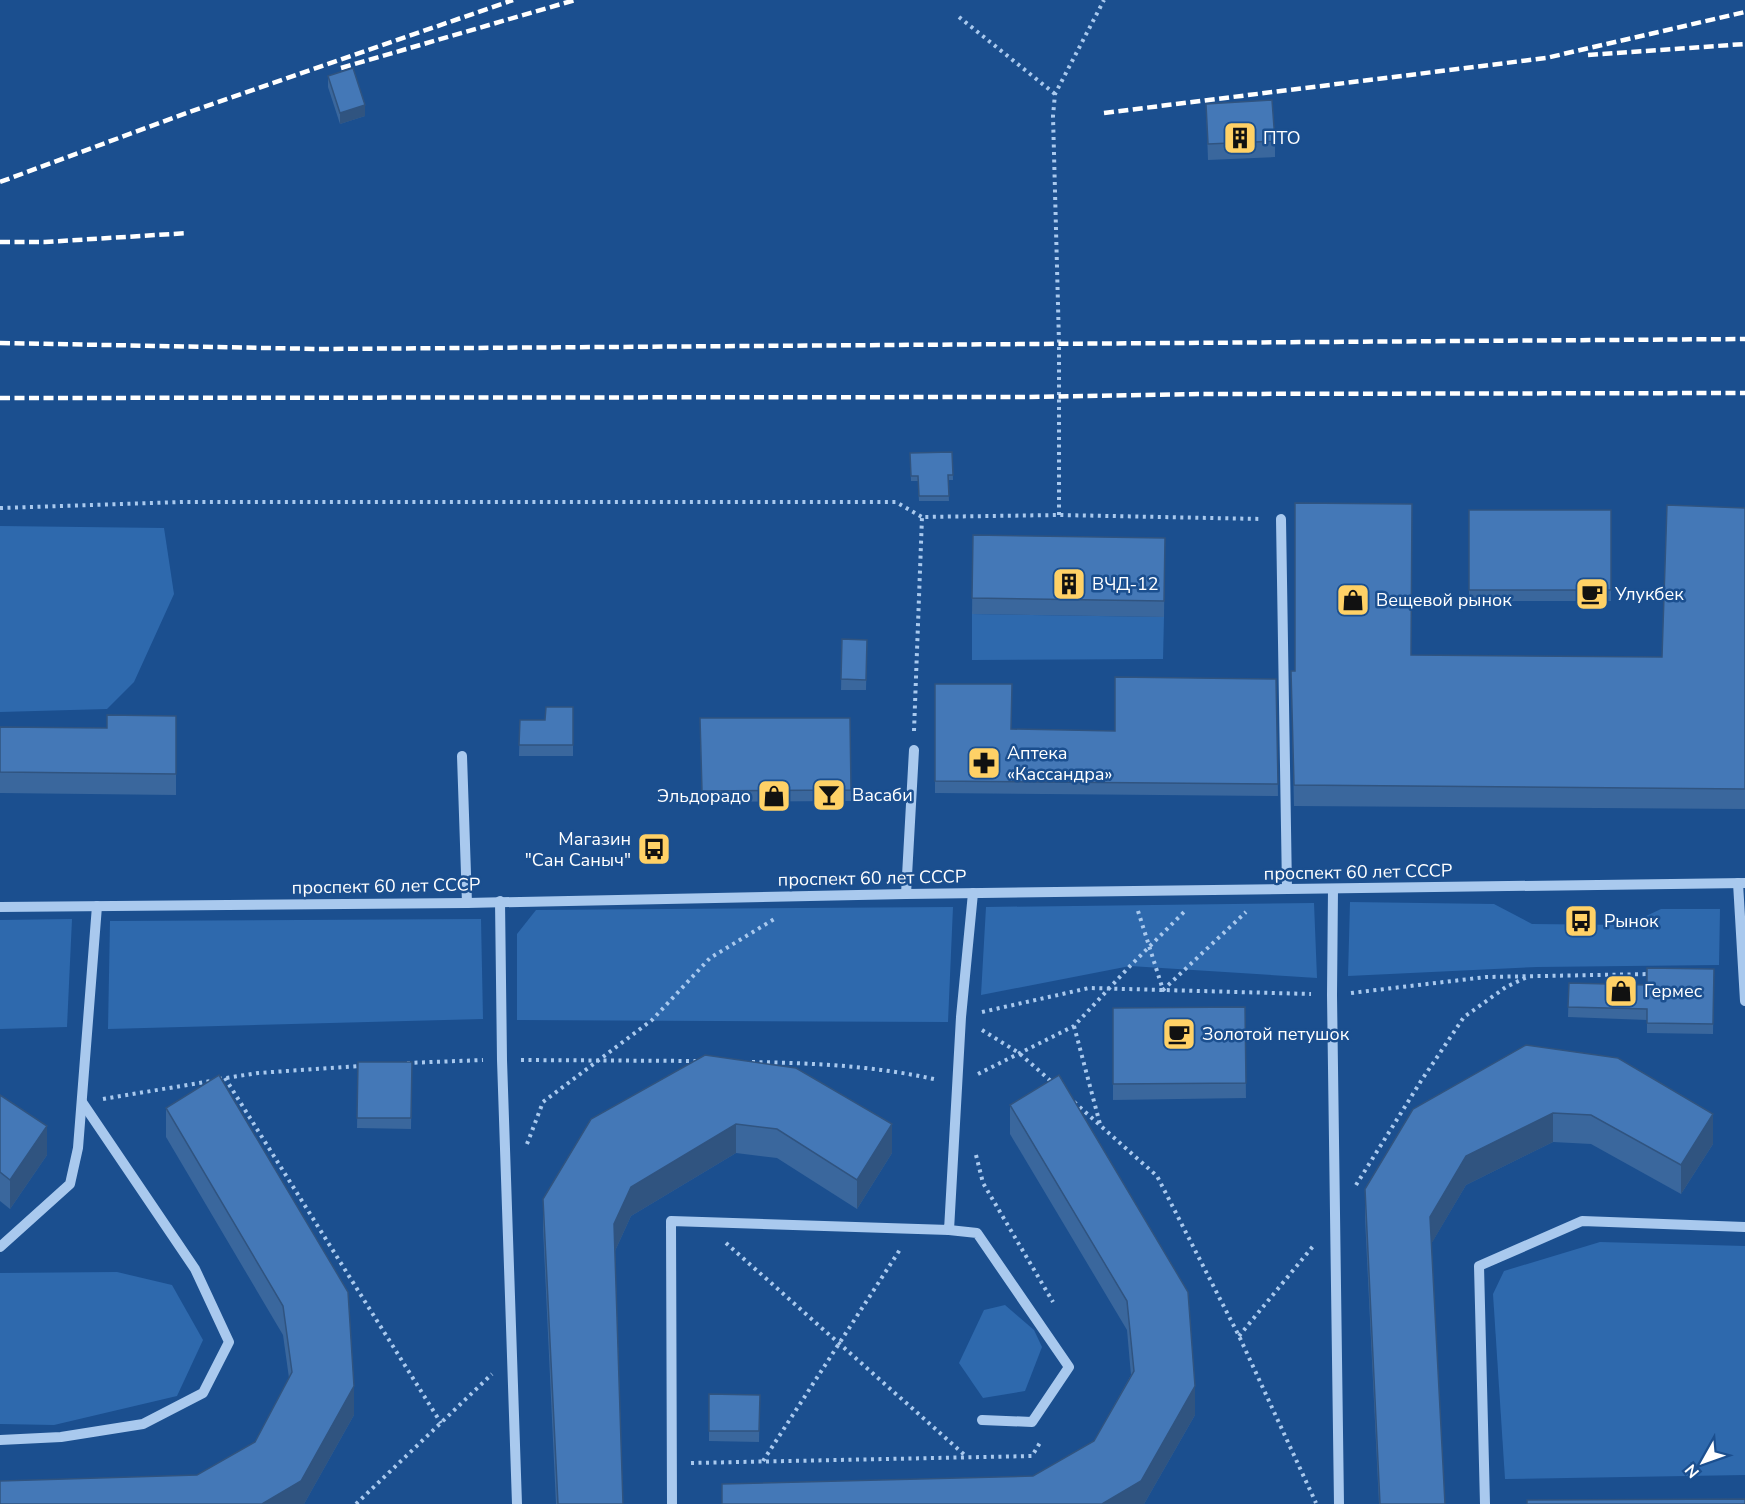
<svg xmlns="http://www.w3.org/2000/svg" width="1745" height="1504" viewBox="0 0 1745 1504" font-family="'Nunito Sans',sans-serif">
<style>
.green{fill:#2e69ad}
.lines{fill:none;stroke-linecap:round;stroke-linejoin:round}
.path{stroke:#a9c9ee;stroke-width:4;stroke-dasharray:3 4.5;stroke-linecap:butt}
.minor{stroke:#a9c9ee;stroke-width:10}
.rail{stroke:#fff;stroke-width:4.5;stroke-dasharray:10 4.5;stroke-linecap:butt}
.wall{fill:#3a679d}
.shaded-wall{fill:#305480}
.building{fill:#4478b7;stroke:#305480;stroke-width:1.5}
.labels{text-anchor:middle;stroke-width:5;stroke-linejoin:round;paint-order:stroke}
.poi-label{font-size:18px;fill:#fff;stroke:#1b4f8f;text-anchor:start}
.street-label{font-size:18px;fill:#fff;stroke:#1b4f8f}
</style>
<rect width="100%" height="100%" fill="#1b4f8f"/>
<!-- green -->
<g class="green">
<path d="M0 526 164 528 174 594 134 682 107 709 0 712Z"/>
<path d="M972 614 1164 617 1163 659 972 660Z"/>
<path d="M1350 902 1494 904 1532 924 1627 925 1661 909H1720L1719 965 1537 967 1348 976Z"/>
<path d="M1314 903 1317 978 1130 966 981 995 986 907Z"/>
<path d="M953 907 948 1022 517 1020V934L536 910Z"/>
<path d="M72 919 67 1027 0 1029V920Z"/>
<path d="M481 919 483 1019 108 1029 110 921Z"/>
<path d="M1600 1242 1745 1246V1475L1505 1479 1493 1294 1504 1271Z"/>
<path d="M117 1272 172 1285 203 1340 177 1396 54 1425 0 1424V1273Z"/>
<path d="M1005 1305 1034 1330 1042 1347 1025 1391 983 1398 959 1363 984 1310Z"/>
</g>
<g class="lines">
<!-- path -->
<g class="path">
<path d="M959 17 1055 94"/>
<path d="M0 508 183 502H896L922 517"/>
<path d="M1059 515V343L1053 116 1055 94 1104 0"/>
<path d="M914 731 922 517 1059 515 1262 519"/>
<path d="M1138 911 1163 990 1246 912"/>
<path d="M1351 993 1486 977 1652 974"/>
<path d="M982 1012 1089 988 1311 994"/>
<path d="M1074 1026 1100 1124"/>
<path d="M982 1030 1019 1053 1053 1083"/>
<path d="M521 1060 696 1061"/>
<path d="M752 1062C814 1063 877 1066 938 1080"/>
<path d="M407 1063 483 1060"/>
<path d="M978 1074 1074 1026 1130 966 1184 912"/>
<path d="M225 1078 441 1423"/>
<path d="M219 1079 258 1073 360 1066"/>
<path d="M103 1099 211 1081"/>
<path d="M1074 1102 1157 1176 1239 1336 1316 1503"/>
<path d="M527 1144 543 1102 652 1020 710 958 776 918"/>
<path d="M976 1155 983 1183 1053 1302"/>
<path d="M1356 1185 1421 1081 1464 1017 1506 987 1527 977"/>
<path d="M726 1243 967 1457"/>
<path d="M1239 1336 1314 1245"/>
<path d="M763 1461 901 1248"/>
<path d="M691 1463 1032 1456 1041 1441"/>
<path d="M356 1504 492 1374"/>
</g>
<!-- minor -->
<g class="minor">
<path d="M1281 519 1287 889"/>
<path d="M462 756 467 903"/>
<path d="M1738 883 1745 1001"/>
<path d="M1333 889 1332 995 1339 1504"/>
<path d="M906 894 914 750"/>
<path d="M500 901 502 1060 517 1504"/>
<path d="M0 907 467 903 906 894 1745 883"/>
<path d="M949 1230 977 1233 1069 1367 1032 1422 982 1420"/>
<path d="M0 1247 70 1184 78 1148 97 906"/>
<path d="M0 1440 61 1437 143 1424 203 1393 229 1342 195 1269 82 1102"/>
<path d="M672 1504 671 1221 949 1230 961 1017 973 893"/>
<path d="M1485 1504 1479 1266 1582 1221 1745 1227"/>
</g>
<!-- rail -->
<g class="rail">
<path d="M1588 55 1745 44"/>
<path d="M341 68 575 0"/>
<path d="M1104 113 1546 58 1745 12"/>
<path d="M0 182 189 112 513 0"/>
<path d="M0 242H45L188 233"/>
<path d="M0 343 321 349 1745 339"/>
<path d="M0 398 1023 397 1198 394 1745 393"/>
</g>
</g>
<!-- wall -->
<g class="wall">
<path d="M328 76 365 116 340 124 328 87Z"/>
<path d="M1206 104 1275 141V157L1208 160Z"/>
<path d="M952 452 953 480H948L949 501H919L918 481H911L910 453Z"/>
<path d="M1745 508V809L1294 806 1291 671 1411 655 1662 657Z"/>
<rect x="1469" y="510" width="142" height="91"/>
<path d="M973 535 1165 538 1164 617 972 614Z"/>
<path d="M842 639 867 640 866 690H841Z"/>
<path d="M1276 679 1278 796 935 793V684L1011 729 1115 731Z"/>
<path d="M573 707V756H519L520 720H545Z"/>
<path d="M176 716V795L0 793V727L107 728Z"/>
<path d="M700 718H850L851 801 702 802Z"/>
<path d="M1714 969 1713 1034 1647 1033V1020L1568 1017 1569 983 1647 985Z"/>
<path d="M1245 1007 1246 1098 1113 1100V1008Z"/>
<path d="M1526 1045 1713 1144 1681 1194 1591 1144 1553 1142 1466 1185 1431 1244 1445 1504H1379L1365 1218V1189Z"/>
<path d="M358 1062H412L411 1129 357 1128Z"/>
<path d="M796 1068 892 1153 857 1209 777 1158 736 1153 631 1216 615 1251 623 1504H556L543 1228V1199Z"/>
<path d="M0 1095 47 1155 10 1209 0 1201Z"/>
<path d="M1010 1105 1195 1415 1144 1504H722V1484L1033 1476 1094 1441 1131 1375 1127 1330 1010 1134Z"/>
<path d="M166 1108 354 1415 304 1504H0L197 1475 255 1442 289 1378 283 1335 166 1137Z"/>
<path d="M709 1394 760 1395 759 1442 709 1441Z"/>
</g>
<!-- shaded-wall -->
<g class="shaded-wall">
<path d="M365 105V116L340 124V113Z"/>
<path d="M1553 1113V1142L1466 1185 1430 1246V1217L1466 1156Z"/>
<path d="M1713 1114V1144L1681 1194V1165Z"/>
<path d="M736 1124V1153L631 1216 614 1253V1224L631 1187Z"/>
<path d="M892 1124V1153L857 1209V1180Z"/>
<path d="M47 1126V1155L10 1209V1180Z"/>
<path d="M354 1386V1415L304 1504H262Z"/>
<path d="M1195 1386V1415L1144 1504H1102Z"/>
</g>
<!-- building -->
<g class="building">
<path d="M353 68 365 105 340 113 328 76Z"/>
<path d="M1272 100 1275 141 1208 144 1206 104Z"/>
<path d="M952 452 953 475H948L949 496H919L918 476H911L910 453Z"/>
<path d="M1295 503 1412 504 1411 655 1662 657 1667 505 1745 508V789L1294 785 1291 671H1295Z"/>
<rect x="1469" y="510" width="142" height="80"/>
<path d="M973 535 1165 538 1164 601 972 598Z"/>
<path d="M842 639 867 640 866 680 841 679Z"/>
<path d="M1115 677 1276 679 1278 784 935 781V684H1012L1011 729 1115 731Z"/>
<path d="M546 707H573V745H519L520 720H545Z"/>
<path d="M107 715 176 716V774L0 772V727L107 728Z"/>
<path d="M700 718H850L851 790 702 791Z"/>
<path d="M1647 968 1714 969 1713 1024 1647 1023V1009L1568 1007 1569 983 1647 985Z"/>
<path d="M1245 1007 1246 1083 1113 1084V1008Z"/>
<path d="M1526 1045 1618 1058 1713 1114 1681 1165 1591 1115 1553 1113 1466 1156 1430 1217 1445 1504H1380L1365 1189 1413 1109Z"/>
<path d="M705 1055 796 1068 892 1124 857 1180 777 1129 736 1124 631 1187 614 1224 623 1504H558L543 1199 591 1119Z"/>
<path d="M358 1062H412L411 1118H357Z"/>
<path d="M219 1075 348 1292 354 1386 301 1481 262 1504H0V1481L197 1475 255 1442 292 1372 283 1306 166 1108Z"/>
<path d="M1059 1075 1188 1292 1195 1386 1141 1481 1102 1504H722V1484L1033 1476 1094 1441 1134 1371 1127 1301 1010 1105Z"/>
<path d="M0 1095 47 1126 10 1180 0 1172Z"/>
<path d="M709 1394 760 1395 759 1431H709Z"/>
<path d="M1745 1499V1504H1527V1500Z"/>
</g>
<!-- icons -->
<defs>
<symbol id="building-square" viewBox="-11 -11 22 22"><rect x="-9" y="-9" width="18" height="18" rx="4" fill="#ffd166" stroke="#1b4f8f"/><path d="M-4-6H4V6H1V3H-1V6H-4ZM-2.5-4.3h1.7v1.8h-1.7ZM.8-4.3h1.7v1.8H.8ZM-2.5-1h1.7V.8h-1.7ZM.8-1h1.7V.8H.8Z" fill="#111"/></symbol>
<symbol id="cafe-square" viewBox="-11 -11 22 22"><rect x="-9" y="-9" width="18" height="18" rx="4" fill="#ffd166" stroke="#1b4f8f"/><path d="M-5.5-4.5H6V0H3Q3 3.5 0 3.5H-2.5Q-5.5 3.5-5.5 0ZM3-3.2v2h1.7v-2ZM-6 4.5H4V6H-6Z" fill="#111"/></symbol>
<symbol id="shop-square" viewBox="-11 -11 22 22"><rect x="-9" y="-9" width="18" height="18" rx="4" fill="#ffd166" stroke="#1b4f8f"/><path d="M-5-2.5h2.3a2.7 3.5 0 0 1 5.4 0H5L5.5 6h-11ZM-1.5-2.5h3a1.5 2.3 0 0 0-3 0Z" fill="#111"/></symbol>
<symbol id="pharmacy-square" viewBox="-11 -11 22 22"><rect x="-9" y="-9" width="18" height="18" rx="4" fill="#ffd166" stroke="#1b4f8f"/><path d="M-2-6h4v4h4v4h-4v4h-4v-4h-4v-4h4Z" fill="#111"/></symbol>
<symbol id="bar-square" viewBox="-11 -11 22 22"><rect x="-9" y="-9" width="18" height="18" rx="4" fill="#ffd166" stroke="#1b4f8f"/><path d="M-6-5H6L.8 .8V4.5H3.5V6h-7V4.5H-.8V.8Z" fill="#111"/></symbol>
<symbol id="bus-square" viewBox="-11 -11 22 22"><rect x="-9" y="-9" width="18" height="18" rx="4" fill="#ffd166" stroke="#1b4f8f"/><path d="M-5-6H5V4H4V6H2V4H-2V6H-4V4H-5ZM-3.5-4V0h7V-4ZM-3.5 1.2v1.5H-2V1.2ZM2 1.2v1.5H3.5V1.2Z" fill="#111"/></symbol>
</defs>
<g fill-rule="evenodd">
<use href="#building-square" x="1221" y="119" width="38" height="38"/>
<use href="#building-square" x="1050" y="565" width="38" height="38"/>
<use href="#cafe-square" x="1573" y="575" width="38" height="38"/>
<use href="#shop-square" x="1334" y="581" width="38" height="38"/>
<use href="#pharmacy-square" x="965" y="744" width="38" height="38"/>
<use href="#bar-square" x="810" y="776" width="38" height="38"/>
<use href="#shop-square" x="755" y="777" width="38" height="38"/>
<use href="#bus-square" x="635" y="830" width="38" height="38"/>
<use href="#bus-square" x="1562" y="902" width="38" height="38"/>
<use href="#shop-square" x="1602" y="972" width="38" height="38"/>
<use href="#cafe-square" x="1160" y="1015" width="38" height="38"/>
</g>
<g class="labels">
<!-- poi labels -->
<g class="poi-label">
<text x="1263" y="144">ПТО</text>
<text x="1092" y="590">ВЧД-12</text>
<text x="1615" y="600">Улукбек</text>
<text x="1376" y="606">Вещевой рынок</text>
<text x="1007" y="759">Аптека<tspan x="1007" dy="21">«Кассандра»</tspan></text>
<text x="852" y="801">Васаби</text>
<text x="751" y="802" text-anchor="end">Эльдорадо</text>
<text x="631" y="845" text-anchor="end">Магазин<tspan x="631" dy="21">"Сан Саныч"</tspan></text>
<text x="1604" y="927">Рынок</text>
<text x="1644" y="997">Гермес</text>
<text x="1202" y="1040">Золотой петушок</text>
</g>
<!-- street labels -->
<g class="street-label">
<text transform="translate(1358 872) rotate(-1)" y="6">проспект 60 лет СССР</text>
<text transform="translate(872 878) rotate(-1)" y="6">проспект 60 лет СССР</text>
<text transform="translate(386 886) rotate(-1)" y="6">проспект 60 лет СССР</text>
</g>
</g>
<!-- north arrow -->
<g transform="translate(1703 1462) rotate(230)" stroke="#1b4f8f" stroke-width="4.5" paint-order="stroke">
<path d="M0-4.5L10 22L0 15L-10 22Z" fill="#ffffff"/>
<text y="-9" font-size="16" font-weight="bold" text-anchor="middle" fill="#ffffff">N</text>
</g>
</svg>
